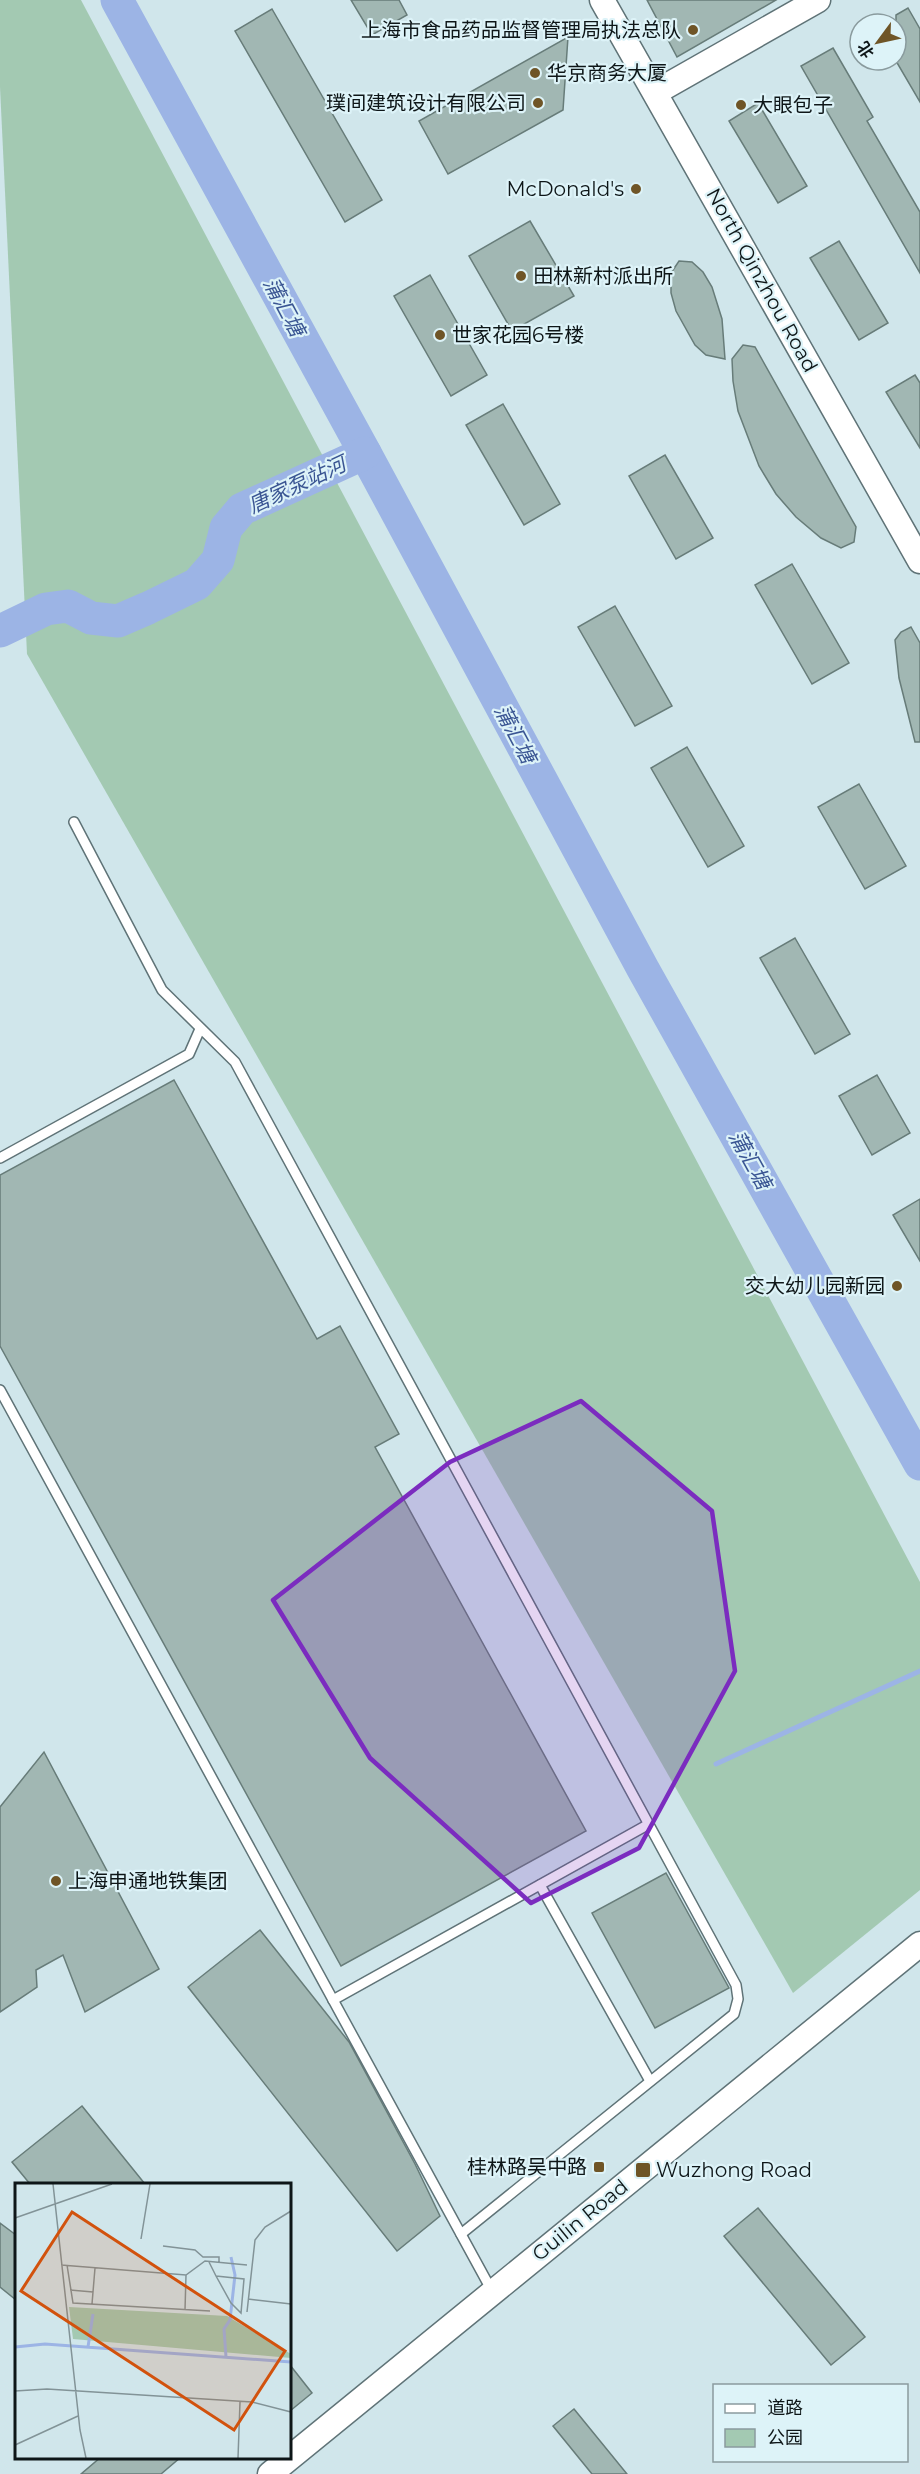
<svg xmlns="http://www.w3.org/2000/svg" width="920" height="2474" viewBox="0 0 920 2474" font-family="Montserrat,'Noto Sans SC',sans-serif">
<style>
.green{fill:#a3c9b2}
.lines{fill:none;stroke-linecap:round;stroke-linejoin:round}
.stream{stroke:#9cb4e5;stroke-width:5}
.river{stroke:#9cb4e5;stroke-width:33}
.building{fill:#a1b7b3;stroke:#677c79;stroke-width:1.5}
.lane-casing{stroke:#5f7377;stroke-width:12}
.secondary-casing{stroke:#5f7377;stroke-width:27}
.lane{stroke:#fff;stroke-width:9}
.secondary{stroke:#fff;stroke-width:24}
.marked{fill:#7b2cbf;fill-opacity:0.2;stroke:#7b2cbf;stroke-width:4.5;stroke-linejoin:round}
.poi-dot{fill:#6f5527;stroke:#ddf3f8;stroke-width:2}
.labels{text-anchor:middle;stroke-width:4.5;stroke-linejoin:round;paint-order:stroke}
.poi-label{font-size:20px;fill:#0e1618;stroke:#ddf3f8;text-anchor:start}
.street-label{font-size:20px;fill:#0e1618;stroke:#ddf3f8}
.water-label{font-size:21px;font-style:italic;fill:#3a5593;stroke:#ddf3f8}
.inset-river{fill:none;stroke:#9cb4e5;stroke-width:3}
.inset-road{fill:none;stroke:#829397;stroke-width:1.5}
.view{fill:#d2520d;fill-opacity:0.15;stroke:#d2520d;stroke-width:3}
.inset-edge{fill:none;stroke:#0e1618;stroke-width:3}
</style>
<rect width="100%" height="100%" fill="#d0e6eb"/>
<!-- green -->
<path class="green" d="M0 0H81L920 1582V1890L793 1993 27 654 0 87Z"/>
<g class="lines">
<!-- stream -->
<path class="stream" d="M716 1764 920 1671"/>
<!-- river -->
<g class="river">
<path d="M117 0 365 453 643 969 920 1464"/>
<path d="M0 631 46 609 68 606 91 618 118 621 148 608 197 584 218 560 226 528 242 509 365 453"/>
</g>
</g>
<!-- building -->
<g class="building">
<path d="M351 0H399L407 15 372 35Z"/>
<path d="M647 0H776L677 57Z"/>
<path d="M908 8 920 29V102L896 61V15Z"/>
<path d="M272 9 382 200 345 222 235 31Z"/>
<path d="M568 37 563 110 448 174 419 121Z"/>
<path d="M833 48 873 117 867 121 920 212V273L801 66Z"/>
<path d="M758 103 807 186 778 203 729 121Z"/>
<path d="M530 221 574 296 512 331 469 256Z"/>
<path d="M839 241 888 323 859 340 810 258Z"/>
<path d="M679 261 692 262 703 272 712 287 722 319 725 359 706 355 695 345 676 311 671 293V273Z"/>
<path d="M430 275 487 375 451 396 394 296Z"/>
<path d="M743 345 755 347 856 527 854 542 841 548 821 538 796 517 776 494 759 466 738 411 733 381 732 359Z"/>
<path d="M915 375 920 383V448L886 392Z"/>
<path d="M503 404 560 504 524 525 466 425Z"/>
<path d="M665 455 713 538 676 559 629 476Z"/>
<path d="M792 564 849 663 812 684 755 585Z"/>
<path d="M615 606 672 706 635 726 578 627Z"/>
<path d="M911 627 920 643V742H915L899 678 895 640 901 632Z"/>
<path d="M687 747 744 846 708 867 651 768Z"/>
<path d="M859 784 906 866 865 889 818 807Z"/>
<path d="M795 938 850 1034 815 1054 760 958Z"/>
<path d="M877 1075 910 1133 872 1155 839 1096Z"/>
<path d="M174 1080 317 1339 340 1326 399 1434 375 1447 586 1831 341 1966 0 1346V1175Z"/>
<path d="M920 1199V1261L893 1215Z"/>
<path d="M44 1752 159 1969 85 2012 63 1955 36 1970 37 1987 0 2012V1807Z"/>
<path d="M666 1873 729 1988 655 2028 592 1913Z"/>
<path d="M260 1930 349 2042 415 2164 440 2216 397 2251 188 1987Z"/>
<path d="M82 2106 145 2184H30L12 2162Z"/>
<path d="M758 2208 865 2337 831 2365 724 2236Z"/>
<path d="M0 2223 16 2235V2300L0 2287Z"/>
<path d="M290 2365 312 2393 290 2411Z"/>
<path d="M574 2409 627 2474H592L553 2426Z"/>
<path d="M101 2457H181L161 2474H81Z"/>
</g>
<g class="lines">
<defs>
<g id="lane">
<path d="M74 822 162 990 235 1062 736 1985 738 1999 734 2014 461 2234"/>
<path d="M0 1158 189 1054 200 1029"/>
<path d="M0 1390 492 2291"/>
<path d="M540 1885 650 2081"/>
<path d="M333 2000 649 1824"/>
</g>
<g id="secondary">
<path d="M602 0 920 561"/>
<path d="M656 92 818 0"/>
<path d="M270 2474 920 1944"/>
</g>
</defs>
<!-- lane casing -->
<use href="#lane" class="lane-casing"/>
<!-- secondary casing -->
<use href="#secondary" class="secondary-casing"/>
<!-- lane -->
<use href="#lane" class="lane"/>
<!-- secondary -->
<use href="#secondary" class="secondary"/>
</g>
<!-- marked area -->
<path class="marked" d="M581 1401 712 1511 735 1671 639 1848 531 1903 370 1758 273 1600 450 1462Z"/>
<!-- markers -->
<g class="poi-dot">
<circle cx="693" cy="30" r="6"/>
<circle cx="535" cy="73" r="6"/>
<circle cx="538" cy="103" r="6"/>
<circle cx="741" cy="105" r="6"/>
<circle cx="636" cy="189" r="6"/>
<circle cx="521" cy="276" r="6"/>
<circle cx="440" cy="335" r="6"/>
<circle cx="897" cy="1286" r="6"/>
<circle cx="56" cy="1881" r="6"/>
<rect x="593" y="2161" width="12" height="12" rx="3"/>
<rect x="635" y="2162" width="16" height="16" rx="3"/>
</g>
<g class="labels">
<!-- poi labels -->
<g class="poi-label">
<text x="681" y="37" text-anchor="end">上海市食品药品监督管理局执法总队</text>
<text x="547" y="80">华京商务大厦</text>
<text x="526" y="110" text-anchor="end">璞间建筑设计有限公司</text>
<text x="753" y="112">大眼包子</text>
<text x="624" y="196" text-anchor="end">McDonald's</text>
<text x="533" y="283">田林新村派出所</text>
<text x="452" y="342">世家花园6号楼</text>
<text x="885" y="1293" text-anchor="end">交大幼儿园新园</text>
<text x="68" y="1888">上海申通地铁集团</text>
<text x="587" y="2174" text-anchor="end">桂林路吴中路</text>
<text x="656" y="2177">Wuzhong Road</text>
</g>
<!-- street labels -->
<g class="street-label">
<text transform="translate(762 280) rotate(61)" y="7">North Qinzhou Road</text>
<text transform="translate(580 2220) rotate(-39)" y="7">Guilin Road</text>
</g>
<!-- water labels -->
<g class="water-label">
<text transform="translate(284 307) rotate(62)" y="7">蒲汇塘</text>
<text transform="translate(297 485) rotate(-25)" y="7">唐家泵站河</text>
<text transform="translate(515 734) rotate(62)" y="7">蒲汇塘</text>
<text transform="translate(750 1160) rotate(61)" y="7">蒲汇塘</text>
</g>
</g>
<!-- overview -->
<g transform="translate(15 2183)">
<rect width="276" height="276" fill="#d0e6eb"/>
<path d="M54 124 212 133 276 171V175L58 156Z" fill="#a3c9b2"/>
<path class="inset-river" d="M0 164 30 161 276 179M73 164 78 131M211 174 209 146 215 137 220 92 216 74"/>
<path class="inset-road" d="M38 1 65 247 71 275M0 35 97 1M126 56 135 1M148 63 180 67 188 74H204V79M194 79 201 93 216 120 226 130 229 96 201 93M46 82 171 92 190 78 232 82M52 82 58 120 195 128M55 107 78 109M233 116 276 121M77 121 80 85M170 127 171 92M232 129 240 57 250 44 276 28M0 208 32 206 237 219 276 229M0 262 63 233M223 275 225 219"/>
<path class="view" d="M57 29 270 168 219 247 6 108Z"/>
<rect width="276" height="276" class="inset-edge"/>
</g>
<!-- legend -->
<rect x="713" y="2384" width="195" height="78" fill="#ddf3f8" stroke="#8a9b9e" stroke-width="1.5"/>
<rect x="725" y="2404" width="30" height="9" fill="#ffffff" stroke="#8a9b9e" stroke-width="1.5"/>
<text x="767" y="2414" font-size="18" fill="#0e1618">道路</text>
<rect x="725" y="2429" width="30" height="18" fill="#a3c9b2" stroke="#8a9b9e" stroke-width="1.5"/>
<text x="767" y="2444" font-size="18" fill="#0e1618">公园</text>
<!-- north arrow -->
<g transform="translate(878 42) rotate(237)"><circle r="28" fill="#ddf3f8" stroke="#8a9b9e" stroke-width="1.5"/>
<path d="M0-4.5L10 22L0 15L-10 22Z" fill="#6f5527"/>
<text y="-9" font-size="16" font-weight="bold" text-anchor="middle" fill="#0e1618">北</text>
</g>
</svg>
